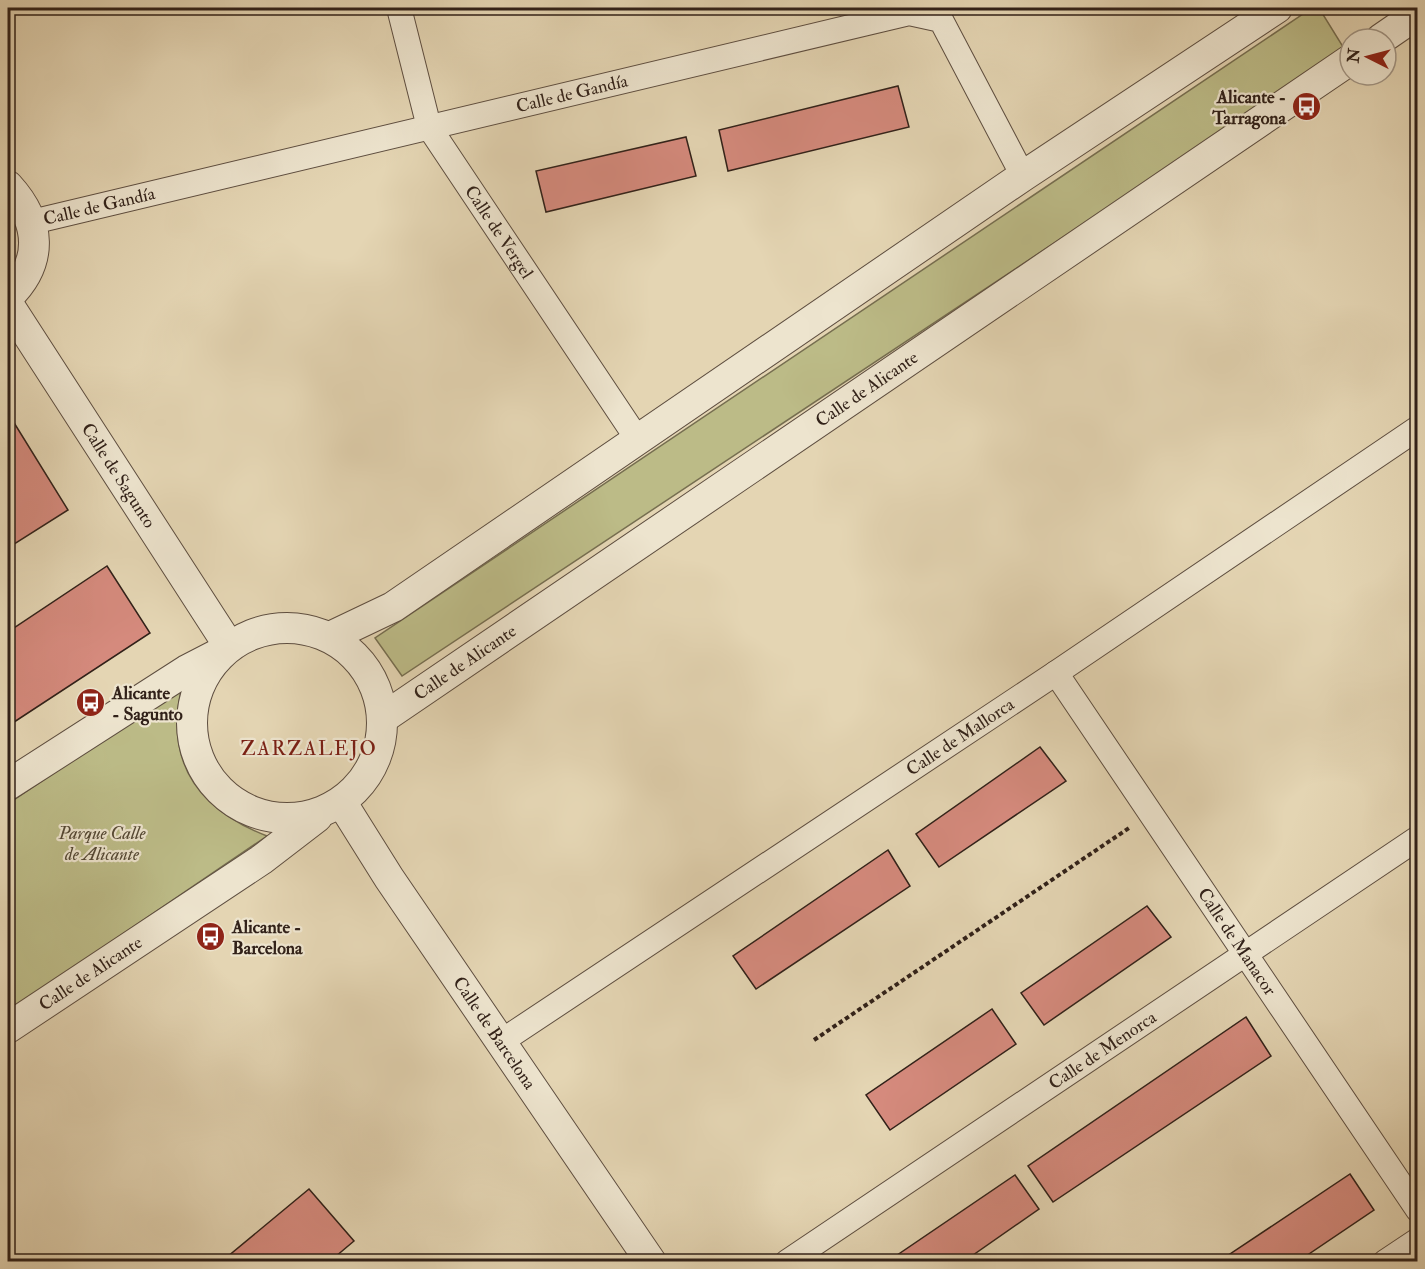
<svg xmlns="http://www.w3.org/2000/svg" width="1425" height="1269" viewBox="0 0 1425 1269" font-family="'IM FELL Double Pica',serif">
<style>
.green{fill:#bcbb87;stroke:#766e50;stroke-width:1.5}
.building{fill:#d58a7d;stroke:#312119;stroke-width:1.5}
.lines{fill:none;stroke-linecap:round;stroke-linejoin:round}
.minor-casing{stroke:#5e4e40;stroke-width:26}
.tertiary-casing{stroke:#5e4e40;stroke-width:32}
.path{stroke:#312119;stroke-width:4;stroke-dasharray:4.5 3;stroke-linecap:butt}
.minor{stroke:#ede4ce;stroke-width:24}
.tertiary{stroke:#ede4ce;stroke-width:30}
.labels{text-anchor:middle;stroke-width:4.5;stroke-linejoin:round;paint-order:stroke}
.street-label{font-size:18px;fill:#312119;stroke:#ede4ce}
.poi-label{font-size:18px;font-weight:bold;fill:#312119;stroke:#ede4ce;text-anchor:start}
.park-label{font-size:18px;font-style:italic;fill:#544834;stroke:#ede4ce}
.neighbourhood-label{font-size:20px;letter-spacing:1.5px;fill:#7a1f14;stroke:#ede4ce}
</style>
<rect width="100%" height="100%" fill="#e4d5b3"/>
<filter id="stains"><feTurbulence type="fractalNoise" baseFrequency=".00333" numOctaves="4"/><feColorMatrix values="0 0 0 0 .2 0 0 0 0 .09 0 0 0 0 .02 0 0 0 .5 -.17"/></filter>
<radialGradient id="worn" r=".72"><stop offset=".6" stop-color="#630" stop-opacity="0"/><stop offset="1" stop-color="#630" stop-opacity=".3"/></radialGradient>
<!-- green -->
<g class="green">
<path d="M1312 8H1319L1345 50 402 676 375 638Z"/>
<path d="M182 686C164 761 197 809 267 836L8 1012V804Z"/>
</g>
<!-- building -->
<g class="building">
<path d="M898 86 909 127 728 171 719 130Z"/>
<path d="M686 137 696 176 546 212 536 171Z"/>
<path d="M8 413 68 510 8 548Z"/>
<path d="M107 566 150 633 8 726V632Z"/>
<path d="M1040 747 1066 781 939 867 916 834Z"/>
<path d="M888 850 910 886 756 989 733 956Z"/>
<path d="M1147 906 1171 937 1044 1025 1021 993Z"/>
<path d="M992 1009 1016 1044 890 1130 866 1095Z"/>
<path d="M1246 1017 1271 1056 1053 1202 1028 1166Z"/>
<path d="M1350 1174 1374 1210 1297 1262H1218Z"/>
<path d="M1015 1175 1039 1209 963 1262H887Z"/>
<path d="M309 1189 354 1241 329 1262H221Z"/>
</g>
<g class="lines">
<defs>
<g id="minor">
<path id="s1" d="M399 8 429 127 638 440"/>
<path id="s2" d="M32 222 909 13 941 20 1023 176"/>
<path id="s3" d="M1056 673 1418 1210"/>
<path id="s4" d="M502 1041 1056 673 1418 428"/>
<path id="s5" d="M787 1262 1418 838"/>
<path d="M1385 1262 1418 1240"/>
</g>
<g id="tertiary">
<path d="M1381 39 1413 17"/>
<path d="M8 186C41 222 44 262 8 297"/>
<path id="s6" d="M8 304 229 646"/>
<circle cx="287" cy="723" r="95"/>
<path d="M330 637 393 607 1023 176 1277 8"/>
<path id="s7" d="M383 718 1350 60"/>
<path d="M8 785 187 670 218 654"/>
<path id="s8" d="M342 803 389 878 651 1262"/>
<path id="s9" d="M8 1028 261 860 317 817"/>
</g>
</defs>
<!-- minor casing -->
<use href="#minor" class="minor-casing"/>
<!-- tertiary casing -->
<use href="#tertiary" class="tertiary-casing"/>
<!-- path -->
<path class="path" d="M814 1040 1129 828"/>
<!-- minor -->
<use href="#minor" class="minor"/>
<!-- tertiary -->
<use href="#tertiary" class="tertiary"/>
</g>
<!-- icons -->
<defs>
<symbol id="bus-disc" viewBox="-11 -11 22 22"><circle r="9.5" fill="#8f2418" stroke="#ede4ce"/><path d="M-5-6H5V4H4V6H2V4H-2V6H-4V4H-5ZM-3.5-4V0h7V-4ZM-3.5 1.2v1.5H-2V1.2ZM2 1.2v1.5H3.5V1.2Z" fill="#fff"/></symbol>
</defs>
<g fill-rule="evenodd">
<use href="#bus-disc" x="1290" y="90" width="33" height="33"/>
<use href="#bus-disc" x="74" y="686" width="33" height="33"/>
<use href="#bus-disc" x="194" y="920" width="33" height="33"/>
</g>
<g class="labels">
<!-- street labels -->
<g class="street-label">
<text dy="6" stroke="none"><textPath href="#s2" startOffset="555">Calle de Gandía</textPath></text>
<text dy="6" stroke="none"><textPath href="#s2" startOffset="69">Calle de Gandía</textPath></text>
<text dy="6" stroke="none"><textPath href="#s1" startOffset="249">Calle de Vergel</textPath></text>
<text dy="6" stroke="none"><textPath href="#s7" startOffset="585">Calle de Alicante</textPath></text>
<text dy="6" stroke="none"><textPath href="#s6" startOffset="204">Calle de Sagunto</textPath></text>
<text dy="6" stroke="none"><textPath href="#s7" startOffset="99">Calle de Alicante</textPath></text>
<text dy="6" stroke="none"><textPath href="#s4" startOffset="550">Calle de Mallorca</textPath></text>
<text dy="6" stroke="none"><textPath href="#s3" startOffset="324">Calle de Manacor</textPath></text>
<text dy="6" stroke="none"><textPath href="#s9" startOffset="99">Calle de Alicante</textPath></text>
<text dy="6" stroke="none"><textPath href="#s8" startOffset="276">Calle de Barcelona</textPath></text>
<text dy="6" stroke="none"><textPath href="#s5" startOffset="380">Calle de Menorca</textPath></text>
</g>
<!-- poi labels -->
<g class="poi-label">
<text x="1286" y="103" text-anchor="end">Alicante -<tspan x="1286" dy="21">Tarragona</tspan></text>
<text x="112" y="699">Alicante<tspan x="112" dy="21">- Sagunto</tspan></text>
<text x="232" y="933">Alicante -<tspan x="232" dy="21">Barcelona</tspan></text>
</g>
<!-- park labels -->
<g class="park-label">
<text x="102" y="839">Parque Calle<tspan x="102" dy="21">de Alicante</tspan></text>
</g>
<!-- neighbourhood labels -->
<g class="neighbourhood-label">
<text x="309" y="755">ZARZALEJO</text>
</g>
</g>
<!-- margin -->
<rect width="1425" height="1269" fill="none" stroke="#e4d5b3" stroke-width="30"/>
<rect x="9" y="9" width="1407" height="1251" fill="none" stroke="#312119" stroke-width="3"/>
<rect x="15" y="15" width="1395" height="1239" fill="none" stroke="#312119" stroke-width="1.5"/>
<!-- north arrow -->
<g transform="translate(1368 57) rotate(276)"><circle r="28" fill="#ede4ce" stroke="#a29686" stroke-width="1.5"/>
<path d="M0-4.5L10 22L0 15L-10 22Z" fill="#8f2418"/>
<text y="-9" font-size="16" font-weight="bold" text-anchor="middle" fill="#312119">N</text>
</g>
<rect width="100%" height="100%" filter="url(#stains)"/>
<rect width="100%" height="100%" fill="url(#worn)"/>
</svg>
